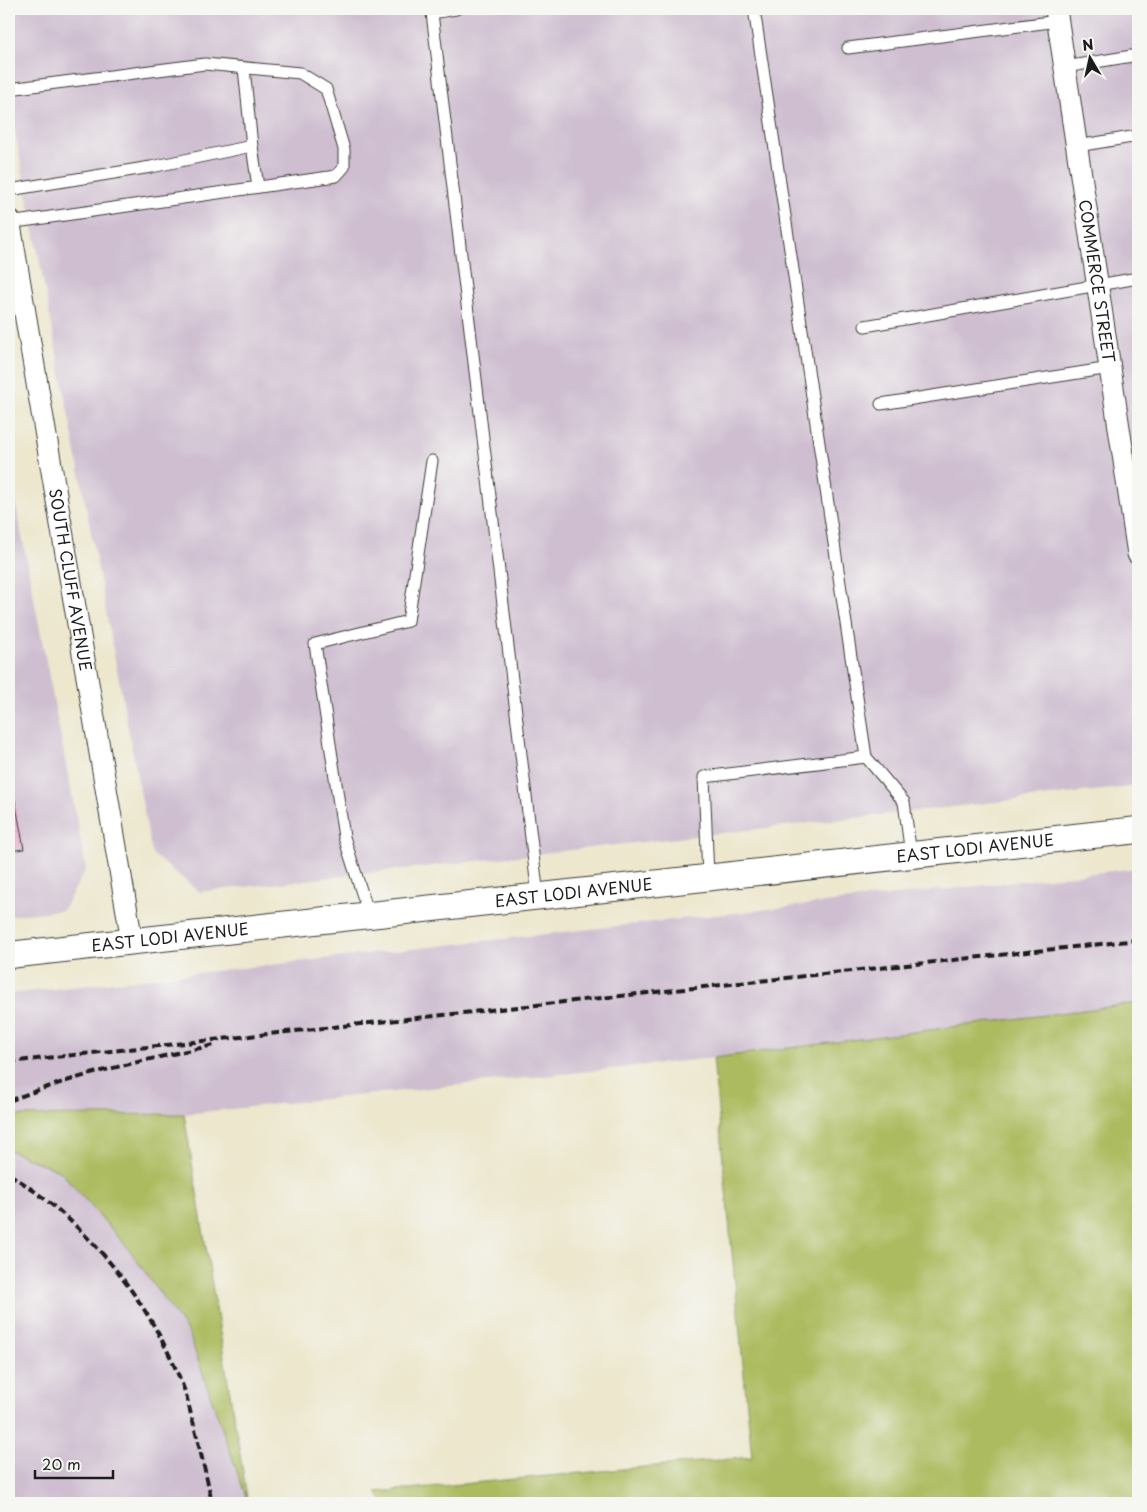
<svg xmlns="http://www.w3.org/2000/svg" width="1147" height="1512" viewBox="0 0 1147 1512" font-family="'Playpen Sans',sans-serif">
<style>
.industrial{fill:#cebed0}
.green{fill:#acbb5e;stroke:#646c3d}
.building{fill:url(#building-hatch)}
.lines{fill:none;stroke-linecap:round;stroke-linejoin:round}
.service-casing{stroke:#3b3a37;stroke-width:13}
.minor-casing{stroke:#3b3a37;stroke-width:23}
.tertiary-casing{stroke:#3b3a37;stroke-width:28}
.service{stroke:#fff;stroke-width:11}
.minor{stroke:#fff;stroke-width:21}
.tertiary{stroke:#fff;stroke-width:26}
.rail{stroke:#1c1c1c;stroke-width:4;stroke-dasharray:8 4;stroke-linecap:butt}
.labels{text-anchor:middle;stroke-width:4;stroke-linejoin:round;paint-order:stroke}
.street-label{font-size:16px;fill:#1c1c1c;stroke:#f6f6f2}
</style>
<defs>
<pattern id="building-hatch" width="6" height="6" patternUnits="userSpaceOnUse" patternTransform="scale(1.25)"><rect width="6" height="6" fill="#eaa9cf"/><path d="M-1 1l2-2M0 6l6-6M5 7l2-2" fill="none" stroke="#c891b1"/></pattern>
</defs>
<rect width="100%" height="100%" fill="#f6f6f2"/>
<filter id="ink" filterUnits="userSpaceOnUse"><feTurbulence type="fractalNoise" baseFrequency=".02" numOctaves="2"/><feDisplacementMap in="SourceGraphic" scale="10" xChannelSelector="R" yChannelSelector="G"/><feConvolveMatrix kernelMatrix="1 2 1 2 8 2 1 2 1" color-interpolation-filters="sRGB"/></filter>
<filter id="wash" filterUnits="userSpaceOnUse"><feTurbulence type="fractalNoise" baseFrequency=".0096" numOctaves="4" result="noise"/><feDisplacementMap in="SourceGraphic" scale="20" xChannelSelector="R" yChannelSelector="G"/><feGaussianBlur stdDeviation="1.12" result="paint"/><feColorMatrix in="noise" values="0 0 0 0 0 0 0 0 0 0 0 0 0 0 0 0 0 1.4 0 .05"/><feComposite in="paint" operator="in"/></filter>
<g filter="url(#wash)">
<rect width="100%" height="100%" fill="#ece7cd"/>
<!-- industrial -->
<g class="industrial">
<path d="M9 9H1138V786L200 892 152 854 9 100Z"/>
<path d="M9 469 86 868 63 910 9 916Z"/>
<path d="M1138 868V1003L713 1058 184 1114 9 1116V994Z"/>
<path d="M9 1150 61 1172 128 1248 189 1334 248 1503H9Z"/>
</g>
<!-- green -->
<g class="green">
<path d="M1138 1003V1503H385L376 1492 752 1457 713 1058Z"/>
<path d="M184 1114 248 1503 189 1334 128 1248 61 1172 9 1150V1116Z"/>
</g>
<g id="blocks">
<!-- building -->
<path class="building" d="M9 768 24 849 9 851Z"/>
</g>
</g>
<g filter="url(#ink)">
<use href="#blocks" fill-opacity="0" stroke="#3b3a37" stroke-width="1"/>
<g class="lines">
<defs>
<g id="service">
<path d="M456 9 432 13 538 896"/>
<path d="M754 9 866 757"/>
<path d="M848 48 1058 21"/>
<path d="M1065 67 1138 55"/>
<path d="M9 89 205 64 300 73 326 89 344 149V167L336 176 9 223"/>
<path d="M252 146 258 187"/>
<path d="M1077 146 1138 136"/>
<path d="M9 190 151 167 252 146 244 68"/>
<path d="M865 326 1138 278"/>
<path d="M881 404 1110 368"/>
<path d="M708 877 704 777 866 757 904 802 911 855"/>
<path d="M369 915 344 837 315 644 408 621 432 461"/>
</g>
<g id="minor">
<path id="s1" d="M1056 9 1138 554"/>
<path id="s2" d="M9 219 132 941"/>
</g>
<g id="tertiary">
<path id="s3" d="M9 955 1138 830"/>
</g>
</defs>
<!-- service casing -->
<use href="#service" class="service-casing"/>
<!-- minor casing -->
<use href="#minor" class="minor-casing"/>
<!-- tertiary casing -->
<use href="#tertiary" class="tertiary-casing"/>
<!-- service -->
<use href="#service" class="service"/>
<!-- minor -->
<use href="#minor" class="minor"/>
<!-- tertiary -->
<use href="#tertiary" class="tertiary"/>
<!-- rail -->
<g class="rail">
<path d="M9 1062 1138 940"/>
<path d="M9 1101C74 1075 145 1060 214 1045"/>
<path d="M9 1174C88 1223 151 1302 184 1389 188 1400 190 1413 194 1425 200 1451 207 1477 212 1503"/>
</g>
</g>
</g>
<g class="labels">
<!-- street labels -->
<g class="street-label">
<text dy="6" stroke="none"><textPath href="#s1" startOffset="275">COMMERCE STREET</textPath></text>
<text dy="6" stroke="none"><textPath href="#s2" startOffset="366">SOUTH CLUFF AVENUE</textPath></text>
<text dy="6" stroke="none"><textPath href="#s3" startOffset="972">EAST LODI AVENUE</textPath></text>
<text dy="6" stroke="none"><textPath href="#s3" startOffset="568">EAST LODI AVENUE</textPath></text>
<text dy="6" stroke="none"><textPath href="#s3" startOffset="162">EAST LODI AVENUE</textPath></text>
</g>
</g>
<!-- margin -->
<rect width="1147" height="1512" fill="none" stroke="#f6f6f2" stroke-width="30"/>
<!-- north arrow -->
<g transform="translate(1090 58) rotate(351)" stroke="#f6f6f2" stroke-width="4" paint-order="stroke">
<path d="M0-4L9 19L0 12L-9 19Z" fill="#1c1c1c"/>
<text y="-8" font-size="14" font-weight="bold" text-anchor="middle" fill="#1c1c1c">N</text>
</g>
<!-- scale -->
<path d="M35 1470v8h78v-8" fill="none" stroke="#1c1c1c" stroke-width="2.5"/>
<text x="42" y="1470" font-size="15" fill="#1c1c1c" stroke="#f6f6f2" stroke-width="4" paint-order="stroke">20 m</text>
</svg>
